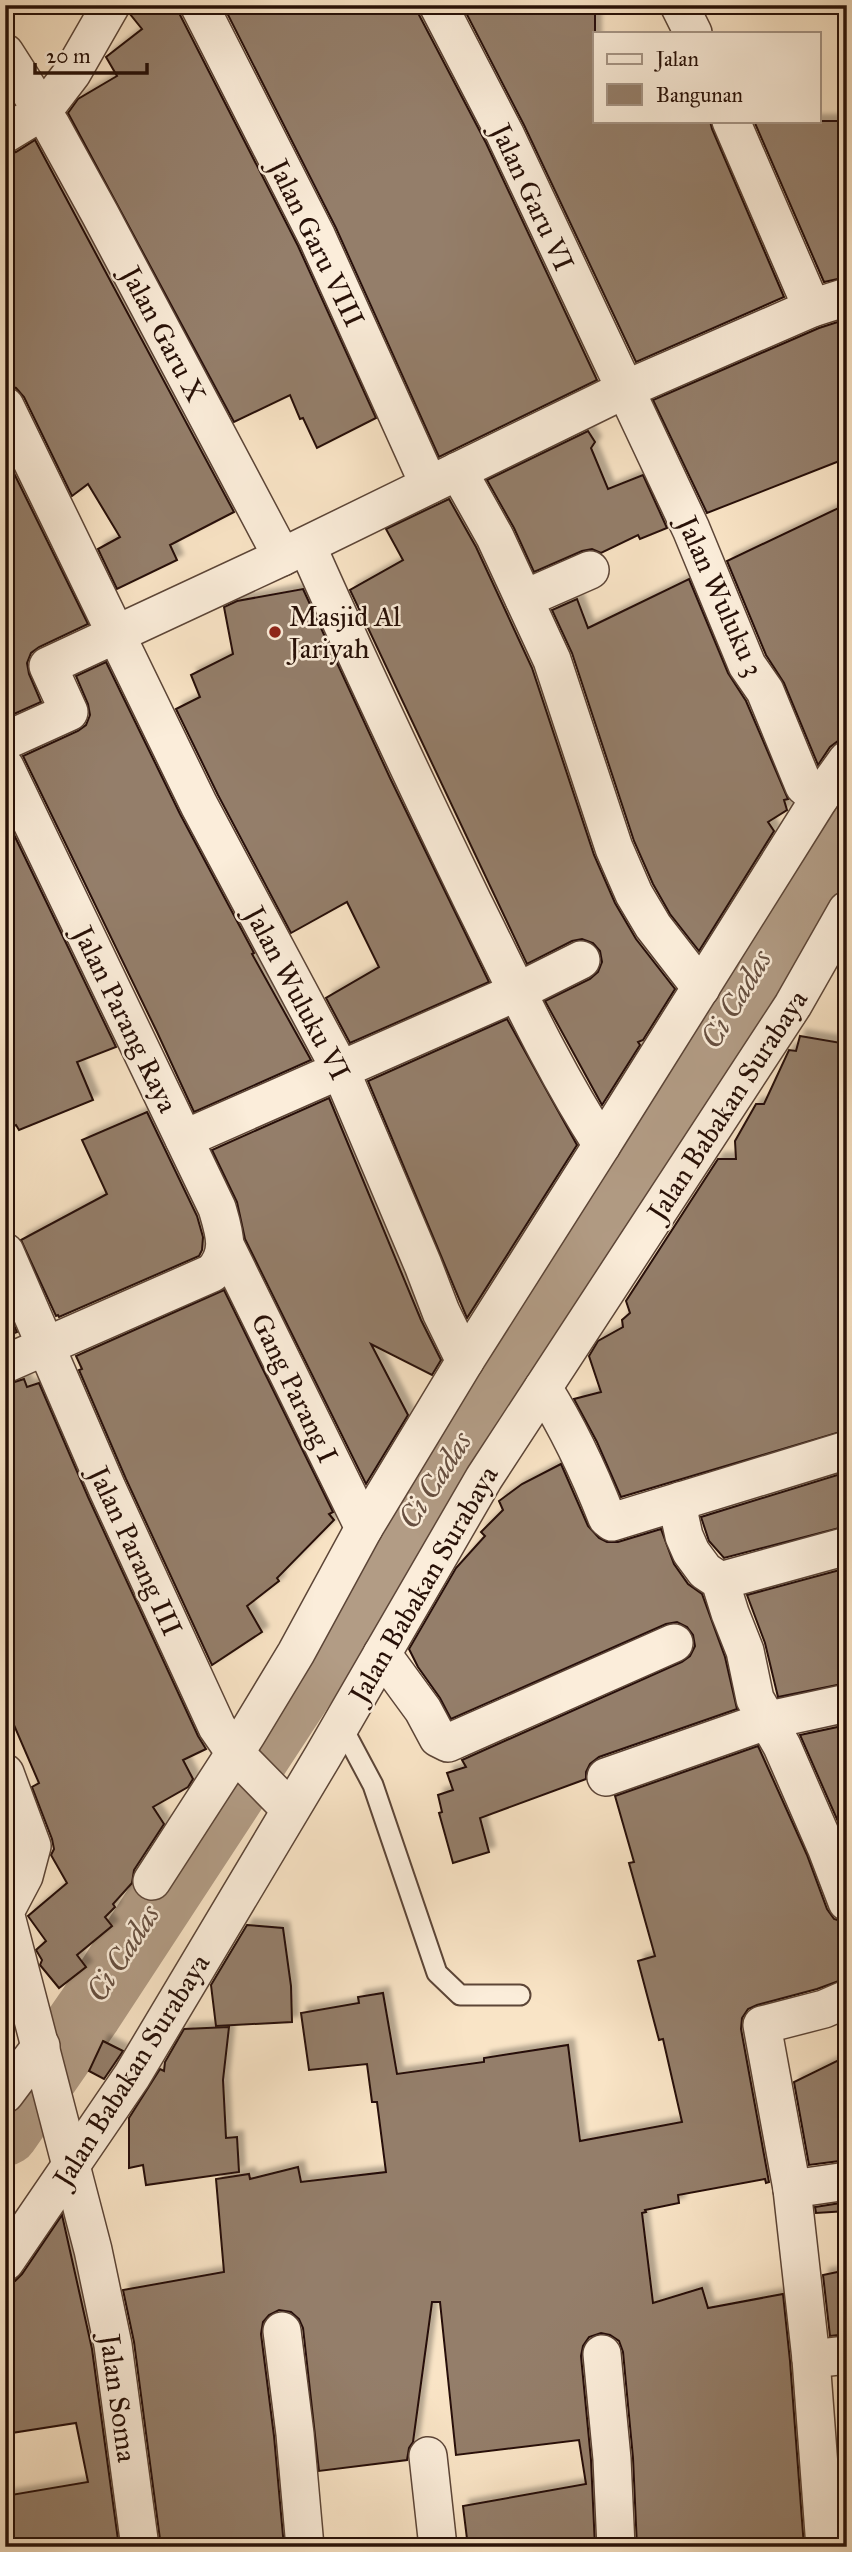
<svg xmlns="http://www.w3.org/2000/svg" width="852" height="2552" viewBox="0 0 852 2552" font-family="'IM FELL Great Primer',serif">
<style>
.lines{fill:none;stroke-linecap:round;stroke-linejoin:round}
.river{stroke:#b29c85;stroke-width:68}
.building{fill:#947e6a;stroke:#271007;stroke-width:2;filter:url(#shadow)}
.lane-casing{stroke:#5c4537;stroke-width:23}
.street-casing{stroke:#5c4537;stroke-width:40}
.lane{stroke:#fbedda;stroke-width:19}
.street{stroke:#fbedda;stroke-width:37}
.poi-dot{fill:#8f2418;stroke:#fbedda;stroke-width:2.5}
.labels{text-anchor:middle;stroke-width:5;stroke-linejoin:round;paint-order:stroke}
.street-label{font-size:28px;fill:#271007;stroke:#fbedda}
.poi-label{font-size:28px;fill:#271007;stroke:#fbedda;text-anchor:start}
.water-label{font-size:30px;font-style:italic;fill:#664f40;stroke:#fbedda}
</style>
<defs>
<filter id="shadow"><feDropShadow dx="6" dy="-6" stdDeviation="2" flood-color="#0004"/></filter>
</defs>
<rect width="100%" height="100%" fill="#f9e4c6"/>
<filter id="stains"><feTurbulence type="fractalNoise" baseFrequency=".00286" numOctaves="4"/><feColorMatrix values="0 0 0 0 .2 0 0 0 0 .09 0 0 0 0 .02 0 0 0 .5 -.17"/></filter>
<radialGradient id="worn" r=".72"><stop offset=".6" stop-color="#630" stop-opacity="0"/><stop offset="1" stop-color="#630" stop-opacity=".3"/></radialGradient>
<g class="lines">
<!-- river -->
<path class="river" d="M5 2132 89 2011 555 1298 847 816"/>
</g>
<!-- building -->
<g class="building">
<path d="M132 5H178L180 15 298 246 376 418 317 448 303 418 300 419 290 395 234 422 68 113 78 99 117 76 106 57 142 29 130 14Z"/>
<path d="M223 5H417L419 15 486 143 597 380 439 457 336 228Z"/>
<path d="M462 5H595V121H710L712 129 784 297 636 362 524 125Z"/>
<path d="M754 121H847V277L824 282Z"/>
<path d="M35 140 234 512 170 545 177 560 117 589 98 549 120 537 88 484 72 496 24 397 16 388 5 385V155L16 152Z"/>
<path d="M847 319V458L707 513 653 400 819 328Z"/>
<path d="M588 431 595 442 591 448 608 489 643 475 667 528 640 539 638 535 601 553 592 549 582 551 534 572 514 528 487 480Z"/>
<path d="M5 455 88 624 39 647 31 653 27 663 29 674 41 702 5 718Z"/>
<path d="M449 499 476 547 532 668 594 855 615 903 636 939 675 989 643 1040 638 1042 640 1045 602 1105 545 1001 590 979 598 972 602 962 600 951 593 943 582 939 572 941 527 964 350 590 403 560 386 529Z"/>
<path d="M847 504V739L838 741 830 747 818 765 784 683 766 655 727 561Z"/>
<path d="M689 579 728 673 746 701 788 799 784 800 787 810 768 822 774 831 699 951 670 914 653 884 634 841 572 653 552 610 577 599 588 628Z"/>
<path d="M303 589 390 778 489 982 350 1043 326 998 379 967 347 902 291 933 218 795 176 709 200 697 191 675 233 654 224 607 237 601Z"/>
<path d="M106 662 180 814 254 953 252 954 311 1060 194 1112 157 1032 23 756 78 731 86 725 90 715 88 704 76 676Z"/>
<path d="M5 816 116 1047 77 1062 93 1100 19 1130 16 1125 5 1130Z"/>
<path d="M507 1019 577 1145 467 1318 368 1081Z"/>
<path d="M800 1036 847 1044 844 1090 847 1122V1430L621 1497 597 1442 574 1399 601 1392 589 1356 598 1341 623 1327 622 1320 630 1313 626 1301 718 1159H736L735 1141 756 1104H764L789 1050 796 1051Z"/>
<path d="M329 1098 421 1320 441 1360 432 1375 371 1344 408 1415 366 1484 245 1239 237 1202 212 1150Z"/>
<path d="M147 1112 197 1216 203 1237 202 1250 199 1256 59 1317 58 1315 56 1316 21 1240 107 1194 82 1140Z"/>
<path d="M224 1290 333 1512 329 1514 334 1520 277 1578 279 1581 247 1606 262 1632 212 1665 126 1479 79 1370 82 1369 76 1356Z"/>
<path d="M5 1306 17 1332 7 1336 8 1340 5 1341Z"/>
<path d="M24 1379 27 1387 39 1383 88 1497 198 1736 206 1749 183 1760 193 1779 188 1787 153 1807 164 1824 134 1870 132 1883 113 1904 115 1907 105 1917 112 1926 77 1955 86 1967 59 1988 40 1965 42 1960 36 1950 46 1941 28 1916 67 1883 51 1855 54 1849 52 1839 32 1787 39 1783 14 1725 5 1729V1385Z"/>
<path d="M561 1464 588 1526 599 1538 607 1542H618L661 1529 674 1564 688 1584 702 1594 725 1657 737 1709 599 1757 590 1764 586 1772V1779L480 1818 489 1852 453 1863 439 1813 442 1812 438 1795 453 1790 447 1773 466 1767 462 1760 682 1662 690 1656 695 1646 693 1635 687 1627 677 1622 666 1624 451 1719 440 1698 418 1667 409 1649 456 1568 485 1536 481 1532 503 1510 499 1501 522 1484Z"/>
<path d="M847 1472V1526L724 1558 709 1541 701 1517Z"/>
<path d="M847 1568V1683L778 1697 765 1643 747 1595Z"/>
<path d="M847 1725V1842L800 1735Z"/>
<path d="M758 1746 807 1855 827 1909 834 1919 847 1923V1978L817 1989 757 2005 748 2009 742 2018 741 2029 769 2182 766 2183 765 2179 678 2195 679 2203 645 2210 646 2212 642 2213 653 2303 702 2288 708 2308 783 2294 790 2361 804 2547H637L633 2458 623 2352 619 2341 610 2335 601 2333 589 2337 583 2346 581 2356 591 2460 595 2547H468L463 2506 586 2484 579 2440 456 2455 440 2302H432L413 2442 409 2448 407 2460 319 2471 303 2328 299 2319 291 2312 279 2310 269 2315 263 2322 261 2334 274 2436 284 2547H161L134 2342 123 2290 224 2272 216 2179 249 2174 250 2179 298 2167 301 2182 386 2172 377 2102H372L367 2064 309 2070 301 2013 359 2003 358 1997 383 1993 397 2074 484 2062V2058L568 2045 580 2141 682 2122 663 2039 659 2040 638 1961 655 1956 629 1863 634 1862 615 1796Z"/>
<path d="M247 1925 283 1928 291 1986 292 2022 216 2026 211 1985Z"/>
<path d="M229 2027 223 2080 226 2138 237 2137 239 2172 146 2185 143 2165 129 2168V2118L160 2069 164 2071 165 2062 184 2029Z"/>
<path d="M103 2041 123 2051 104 2079 89 2071Z"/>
<path d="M847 2056V2160L809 2165 794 2082Z"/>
<path d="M847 2202V2211L816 2213 815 2207Z"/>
<path d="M62 2215 92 2349 119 2547H5V2496L88 2482 76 2423 5 2434V2283L15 2281 22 2274Z"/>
<path d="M847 2270V2334L830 2336 823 2275Z"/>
<path d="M847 2454V2547H846L839 2455Z"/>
</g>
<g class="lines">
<defs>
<path id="lane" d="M341 1725 373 1785 437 1973 460 1995H520"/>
<g id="street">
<path d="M199 5 317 237 429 485"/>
<path d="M438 5 505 134 691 529 747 665 765 691 804 786 819 799"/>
<path d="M679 5 693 33"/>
<path d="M5 53 51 125 100 214 282 557"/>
<path d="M731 121 812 308"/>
<path d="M5 134 43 111 72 73 111 5"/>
<path d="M5 406 199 805 340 1069 423 1265 441 1312 465 1361"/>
<path d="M458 471 495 537 552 660 614 848 634 894 653 926 701 988"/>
<path d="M524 599 590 570"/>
<path d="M5 741 69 712 48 666 282 557 624 390 812 308 847 297"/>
<path d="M5 767 217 1208C224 1232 232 1253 212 1273L5 1364"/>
<path d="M184 1139 517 992 581 960"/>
<path d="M602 1145 819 799 847 760"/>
<path d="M226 1247 364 1528"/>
<path d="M5 1252 107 1488 217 1727 235 1753 290 1809"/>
<path d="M543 1388C569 1429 589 1472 607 1518L612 1522 847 1450"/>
<path d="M680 1501V1518L684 1536 691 1552 705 1571 720 1581 730 1613 745 1651 755 1699 782 1746 826 1847 847 1902"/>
<path d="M720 1581 847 1546"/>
<path d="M382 1654 423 1710 438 1738 448 1743 674 1643"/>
<path d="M5 1773 32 1846 24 1876 5 1912 93 2250 113 2345 140 2547"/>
<path d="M606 1777 769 1720 847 1703"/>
<path d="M152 1881 247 1734 296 1653 364 1528 465 1361 602 1145C552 1068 514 984 473 902 416 784 360 665 307 546"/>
<path d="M5 2094 41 2046"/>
<path d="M792 2189 847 2181"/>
<path d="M5 2262 132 2076 323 1756 484 1478 793 1005 847 910"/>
<path d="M282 2331 295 2434 305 2547"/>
<path d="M602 2354 612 2459 616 2547"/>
<path d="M811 2359 847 2355"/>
<path d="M428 2456 438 2547"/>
<path d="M825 2547 811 2359 792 2189 762 2025 824 2009 847 1999"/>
</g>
</defs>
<!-- lane casing -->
<use href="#lane" class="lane-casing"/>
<!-- street casing -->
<use href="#street" class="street-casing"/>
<!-- lane -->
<use href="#lane" class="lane"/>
<!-- street -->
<use href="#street" class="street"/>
</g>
<!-- markers -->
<circle class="poi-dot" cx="275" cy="632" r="7"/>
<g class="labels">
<!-- street labels -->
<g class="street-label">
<text transform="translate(533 197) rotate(65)" y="10">Jalan Garu VI</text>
<text transform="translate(317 243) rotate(64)" y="10">Jalan Garu VIII</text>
<text transform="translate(164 334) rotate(62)" y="10">Jalan Garu X</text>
<text transform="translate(721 596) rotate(66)" y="10">Jalan Wuluku 3</text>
<text transform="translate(298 993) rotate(62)" y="10">Jalan Wuluku VI</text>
<text transform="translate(126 1019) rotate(64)" y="10">Jalan Parang Raya</text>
<text transform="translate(727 1105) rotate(-57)" y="10">Jalan Babakan Surabaya</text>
<text transform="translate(295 1388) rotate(64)" y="10">Gang Parang I</text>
<text transform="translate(136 1551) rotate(65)" y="10">Jalan Parang III</text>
<text transform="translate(423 1584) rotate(-60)" y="10">Jalan Babakan Surabaya</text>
<text transform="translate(131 2070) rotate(-58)" y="10">Jalan Babakan Surabaya</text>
<text transform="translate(119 2398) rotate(82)" y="10">Jalan Soma</text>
</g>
<!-- poi labels -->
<g class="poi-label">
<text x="289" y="626">Masjid Al<tspan x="289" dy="32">Jariyah</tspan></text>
</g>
<!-- water labels -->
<g class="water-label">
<text transform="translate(736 999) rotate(-59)" y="10">Ci Cadas</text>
<text transform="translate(435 1480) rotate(-57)" y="10">Ci Cadas</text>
<text transform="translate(123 1953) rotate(-57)" y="10">Ci Cadas</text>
</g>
</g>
<!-- margin -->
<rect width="852" height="2552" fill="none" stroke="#f9e4c6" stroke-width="28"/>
<rect x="7" y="7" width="838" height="2538" fill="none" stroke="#271007" stroke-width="3.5"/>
<rect x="14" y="14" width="824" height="2524" fill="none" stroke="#271007" stroke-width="2"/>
<!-- legend -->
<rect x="593" y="32" width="228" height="91" fill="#fbedda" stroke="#a69586" stroke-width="2"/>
<rect x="607" y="54" width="35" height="10" fill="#fbedda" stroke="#a69586" stroke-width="2"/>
<text x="656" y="66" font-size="21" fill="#271007">Jalan</text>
<rect x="607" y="84" width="35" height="21" fill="#947e6a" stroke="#a69586" stroke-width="2"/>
<text x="656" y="102" font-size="21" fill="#271007">Bangunan</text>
<!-- scale -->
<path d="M35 63v10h112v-10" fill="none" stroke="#271007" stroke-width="3.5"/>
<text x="46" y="63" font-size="21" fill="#271007" stroke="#fbedda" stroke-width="5" paint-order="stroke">20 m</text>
<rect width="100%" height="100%" filter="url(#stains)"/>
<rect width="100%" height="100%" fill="url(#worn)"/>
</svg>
